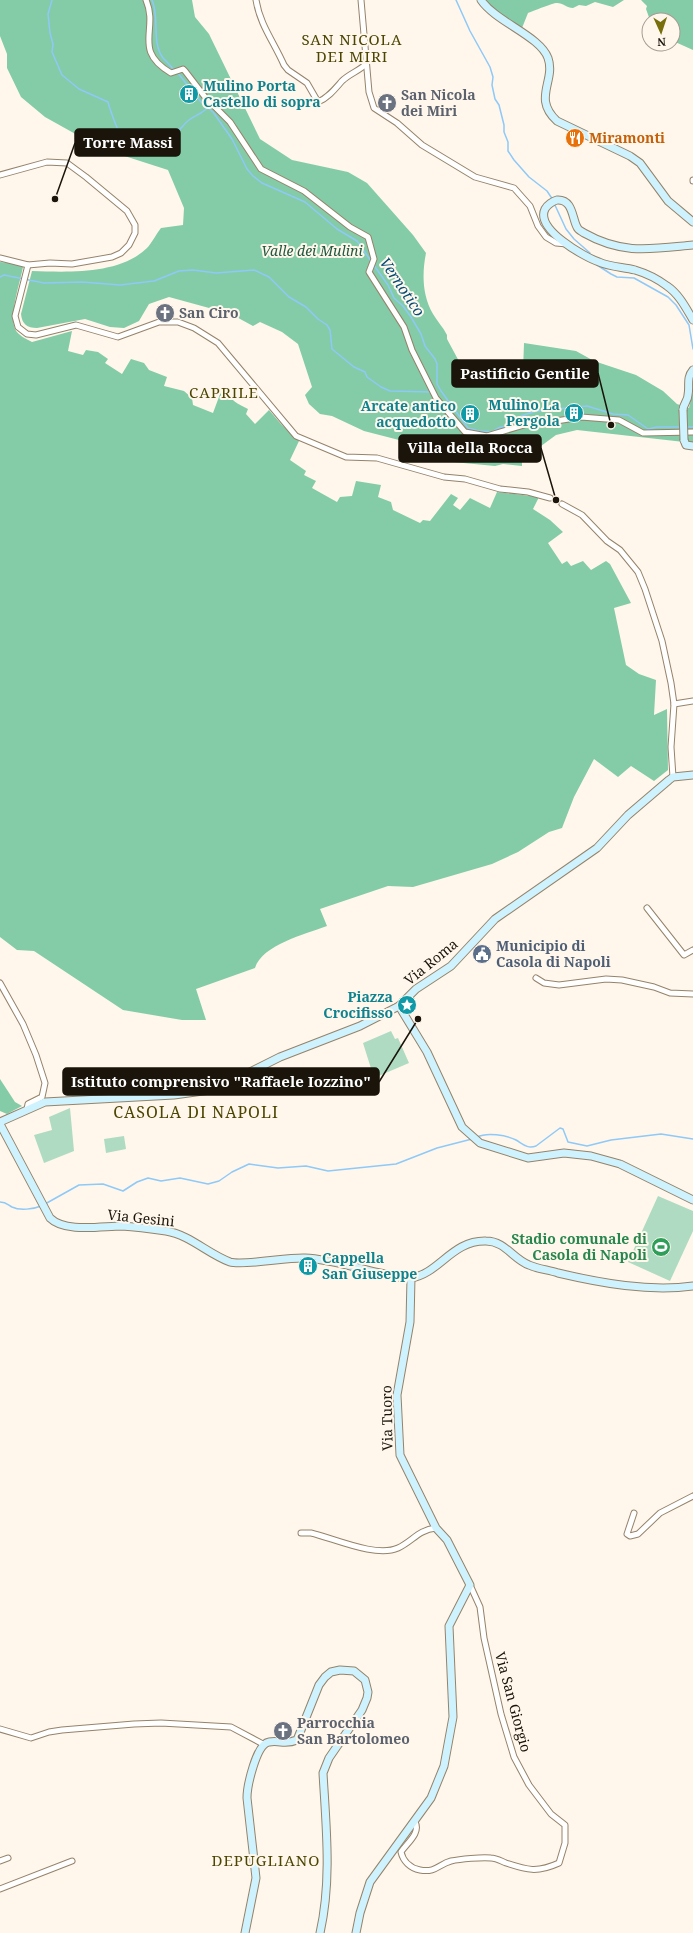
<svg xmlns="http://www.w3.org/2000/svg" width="693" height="1933" viewBox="0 0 693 1933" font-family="'Noto Serif',serif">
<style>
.green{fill:#afdbc3}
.forest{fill:#83cca7}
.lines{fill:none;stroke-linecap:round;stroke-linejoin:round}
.stream{stroke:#8ec9f8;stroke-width:1.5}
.street-tunnel{stroke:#ddd5ca;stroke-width:5;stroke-dasharray:5 2.5;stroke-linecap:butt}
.street-casing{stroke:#95836a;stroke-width:7}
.secondary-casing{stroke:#95836a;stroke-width:9}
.street{stroke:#fff;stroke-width:5}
.secondary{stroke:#cef3fe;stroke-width:7}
.secondary-bridge-casing{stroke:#95836a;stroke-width:9;stroke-linecap:butt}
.secondary-bridge{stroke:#cef3fe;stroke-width:7}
.labels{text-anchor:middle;stroke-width:4;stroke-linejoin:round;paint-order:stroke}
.culture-label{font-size:14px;font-weight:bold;fill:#0d838f;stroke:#fff7ec;text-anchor:end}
.worship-label{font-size:14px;font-weight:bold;fill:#5b616d;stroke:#fff7ec;text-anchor:start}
.food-label{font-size:14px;font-weight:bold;fill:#c56008;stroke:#fff7ec;text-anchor:start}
.park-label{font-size:14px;font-style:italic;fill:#215840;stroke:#fff7ec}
.service-label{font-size:14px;font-weight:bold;fill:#4e5e75;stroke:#fff7ec;text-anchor:start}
.street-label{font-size:14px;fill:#1a140a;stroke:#fff7ec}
.leisure-label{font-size:14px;font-weight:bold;fill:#27864d;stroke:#fff7ec;text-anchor:end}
.neighbourhood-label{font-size:15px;letter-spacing:1px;fill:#4d4603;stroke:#fff7ec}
.water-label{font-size:15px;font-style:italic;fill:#014c77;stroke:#fff7ec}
.quarter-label{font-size:16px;letter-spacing:1px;fill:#4d4603;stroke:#fff7ec}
.leader{fill:none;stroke:#1a140a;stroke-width:1.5}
.callout-dot{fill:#1a140a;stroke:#fff7ec;stroke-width:1.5}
.callout{fill:#1a140a;stroke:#1a140a;stroke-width:1.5}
.callout-label{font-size:15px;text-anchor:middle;font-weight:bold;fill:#fff}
</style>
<rect width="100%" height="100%" fill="#fff7ec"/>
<!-- green -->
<g class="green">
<path d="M391 1031 395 1039 398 1038 409 1063 374 1078 363 1043Z"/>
<path d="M70 1108 74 1151 44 1163 34 1135 52 1130 49 1117Z"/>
<path d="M124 1136 126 1149 106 1153 104 1139Z"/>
<path d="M658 1196 693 1211V1231L670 1281 628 1262Z"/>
</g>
<!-- forest -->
<g class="forest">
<path d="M0 0H192L195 17 209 34 260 139 292 160 348 172 367 183 413 235 426 253C422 273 422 295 433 314 437 321 443 327 447 335V339L468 378 498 385 507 372 523 371 524 343 576 351 594 361 636 375 663 391 677 404 689 408 693 391V443L577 430 556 435 522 460V466L503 464 495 466 453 462 399 440 364 431 332 416 320 414 309 404 305 395 312 387 298 344 282 332 260 322 253 326 231 314 169 297 149 304 139 321 124 328 110 327 85 319 37 328C27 328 22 324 21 314L32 271C68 272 119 275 147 248 152 243 156 234 161 228L183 225 184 208 168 170 109 151 88 141 45 117 21 97 7 68V54L0 36Z"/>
<path d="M484 0H624L613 7 595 2 586 6 579 5 573 8C567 8 563 3 557 3 552 3 534 11 528 13L522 28 504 20Z"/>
<path d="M641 0H693V50L673 41V20H650L646 9 647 6Z"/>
<path d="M0 262 12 263 23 267C20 283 9 314 15 329 18 335 26 339 32 342L72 331 68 351 83 355 86 350 98 352 108 359 105 363 122 374 131 359 144 363 149 370 167 377 164 386 184 391 192 398 193 405 213 413 223 386 228 390C229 401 239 404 248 409L246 414 255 424 269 410 281 424 299 441 290 460 306 471 304 475 316 481 312 488 337 502 340 497 352 496 356 481 381 485 378 497 391 502 393 510 420 523 423 520 430 521 451 494 458 498 453 505 460 510 470 498 490 508 497 492 539 497 533 509 550 520 563 532 548 543 562 564 567 561 571 566 583 561 591 570 606 561 610 564 631 603 614 608 626 665 639 674 656 680 654 715 667 709 668 770 654 781 631 766 618 777 594 759 574 797 562 828 549 832 518 852 492 864 413 887 388 886 320 909 327 926C305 934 262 945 255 968L196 989 206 1020H182L123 1010 34 951 17 950 0 937Z"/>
<path d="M0 1079 15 1102 22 1106 7 1114 0 1111Z"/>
</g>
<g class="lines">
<!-- stream -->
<g class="stream">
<path d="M52 0 48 14 50 33 53 44 52 52 62 75 79 89 108 102C110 110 119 135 123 139H130C143 126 156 138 171 135 180 133 182 125 189 120 195 115 202 114 207 108"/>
<path d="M152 0C160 18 151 42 163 58 167 62 171 66 174 70"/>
<path d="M456 0 470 31 490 67 493 77 492 85 495 99 499 105 504 125V132L508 142V151L514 160 529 177 547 191 553 200"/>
<path d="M177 72 201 102 213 112 232 139 247 169 253 176 262 183 305 202 337 229 357 241 371 261"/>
<path d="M554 203 566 229 574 239 590 253"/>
<path d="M373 264 388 285 394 298 403 306 411 317 421 334 425 346 435 359 437 364V384L441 391 468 428 479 431 492 432 498 428 509 425 521 416 536 411 587 406 613 414 628 415 648 429 657 427H681"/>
<path d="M597 265 611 274 617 277 634 278 668 297 676 305 689 325 693 349"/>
<path d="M0 277 4 275 44 283 82 282 120 285 154 281 179 271 193 270 216 273 254 270 269 277 289 297 306 307 318 319 327 325 330 330 332 349 354 367 365 372 367 377 381 387 390 391 432 392"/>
<path d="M687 427H693"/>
<path d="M477 1137C487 1132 506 1135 516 1140 523 1144 527 1149 536 1146L560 1128 563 1129 568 1142 587 1146 611 1140 661 1134 693 1139"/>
<path d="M0 1202C6 1202 7 1204 12 1207 20 1211 34 1209 41 1206"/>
<path d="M45 1204 79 1185 103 1184 123 1191 137 1182 148 1178 161 1181 180 1178 208 1184 219 1181 232 1172 249 1164 278 1168 306 1166 328 1171 396 1164 437 1148 472 1139"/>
</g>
<!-- street-tunnel -->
<path class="street-tunnel" d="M550 498 562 504"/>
<defs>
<g id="street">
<path d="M146 0C159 30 132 50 171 73L183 69 185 71 205 97 230 122 261 169 304 191 350 227 368 237 374 259 369 272 404 327 412 350 436 398 465 432 487 436 534 422H550L581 417 619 420 643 433 693 432"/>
<path d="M256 0C260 25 274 42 284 65L288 70 307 83 318 102C328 98 335 89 342 81 349 74 359 71 366 64"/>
<path d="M361 0 369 92 374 108 397 123 422 145 475 177 514 188 530 206 538 226 546 237 556 243 567 244"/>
<path d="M0 175 47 162 67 163 86 177 127 211 135 225V233L129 245 121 253 112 257 72 264 50 263 28 265 0 258"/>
<path d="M693 180V181"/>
<path d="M28 265 15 316 18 327 27 334 36 335 76 325 118 337 159 322H178L194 328 218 343 296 436 346 457 377 458 444 477 465 479 500 489 528 492 550 498"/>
<path d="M562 504 582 515 607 541 620 550 638 572 645 589 662 641 671 683 674 704 671 747 673 777"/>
<path d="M674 704 693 701"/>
<path d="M647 908 684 955 693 950"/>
<path d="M536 978 544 983 559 985 606 979 622 980 654 987 670 993 693 994"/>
<path d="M0 983 23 1024 36 1055 45 1083 42 1097 28 1104 27 1109"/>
<path d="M634 1513 627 1534 630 1536 638 1534 660 1513 693 1496"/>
<path d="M301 1533H311C333 1538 376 1558 398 1548 413 1541 418 1530 436 1528"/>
<path d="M0 1729 31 1738 49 1732 62 1730 134 1724 161 1723 231 1727 263 1744"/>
<path d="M415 1822C421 1833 407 1843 401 1852 403 1861 410 1868 420 1870 436 1873 439 1864 451 1861 460 1859 482 1857 491 1858 496 1858 501 1861 506 1863 527 1870 537 1873 559 1863L565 1843V1825L551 1814 529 1785 514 1757 501 1714 484 1638 480 1607 470 1585"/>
<path d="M0 1861 8 1858"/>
<path d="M0 1889 72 1861"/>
</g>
<g id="secondary">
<path d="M481 0C496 22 540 36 548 58 556 81 532 98 557 121L630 156 640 163 668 201 693 222"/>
<path d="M693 245C651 249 623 255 584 233 581 231 578 230 577 227 572 218 573 199 557 200 553 201 547 205 545 209 535 229 584 257 599 262 610 267 623 267 635 270 645 273 659 280 667 286 679 294 686 308 693 320"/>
<path d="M683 410C683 404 688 401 688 395 690 386 686 378 693 370"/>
<path d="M684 440 686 445 693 446"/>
<path d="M399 1006 427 1052 462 1127 480 1143 528 1158 564 1153 591 1156 620 1164 693 1200"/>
<path d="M0 1122 45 1102 174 1095 210 1090 228 1083 280 1057 360 1026 399 1006 416 989 451 966 495 919 597 848 628 815 669 780 673 777 693 775"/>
<path d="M0 1124 50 1218C65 1233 102 1226 122 1226 137 1227 152 1229 166 1231 190 1235 208 1254 230 1262 243 1266 288 1257 305 1258 331 1259 359 1269 385 1274 393 1276 403 1279 411 1278 439 1274 452 1240 486 1241 505 1241 513 1259 529 1265 538 1269 549 1270 558 1273 601 1283 649 1292 693 1286"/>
<path d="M245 1933 256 1878 247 1798C247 1787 256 1744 269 1742 280 1740 285 1745 297 1740L319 1685 325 1677 331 1672 340 1670 354 1671 365 1680 368 1692 367 1698 362 1710 329 1758 323 1773C326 1826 332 1880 320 1933"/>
<path d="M356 1933 360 1913 370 1882 431 1798 444 1766 453 1717 449 1626 470 1585 447 1540 436 1528 400 1455 397 1395 410 1322 411 1278"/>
</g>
</defs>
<!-- street casing -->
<use href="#street" class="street-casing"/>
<!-- secondary casing -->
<use href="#secondary" class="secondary-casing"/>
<!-- street -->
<use href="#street" class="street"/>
<!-- secondary -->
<use href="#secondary" class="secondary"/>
<defs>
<path id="secondary-bridge" d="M683 410 684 440"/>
</defs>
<!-- secondary-bridge casing -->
<use href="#secondary-bridge" class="secondary-bridge-casing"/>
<!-- secondary-bridge -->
<use href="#secondary-bridge" class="secondary-bridge"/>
</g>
<!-- icons -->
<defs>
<symbol id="building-disc" viewBox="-11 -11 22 22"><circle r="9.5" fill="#0f9aa8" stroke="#fff7ec"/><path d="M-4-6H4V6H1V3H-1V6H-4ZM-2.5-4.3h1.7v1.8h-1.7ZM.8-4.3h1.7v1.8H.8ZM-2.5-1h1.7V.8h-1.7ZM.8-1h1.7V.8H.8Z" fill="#fff"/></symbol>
<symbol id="church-disc" viewBox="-11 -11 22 22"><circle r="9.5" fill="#6b7280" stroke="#fff7ec"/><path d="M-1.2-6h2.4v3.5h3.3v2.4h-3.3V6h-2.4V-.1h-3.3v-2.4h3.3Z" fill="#fff"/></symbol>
<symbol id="restaurant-disc" viewBox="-11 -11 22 22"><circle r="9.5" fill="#e8710a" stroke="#fff7ec"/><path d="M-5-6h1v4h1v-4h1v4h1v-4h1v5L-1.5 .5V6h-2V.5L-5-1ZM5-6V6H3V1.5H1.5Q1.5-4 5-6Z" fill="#fff"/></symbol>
<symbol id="civic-disc" viewBox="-11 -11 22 22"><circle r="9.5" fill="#5c6f8a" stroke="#fff7ec"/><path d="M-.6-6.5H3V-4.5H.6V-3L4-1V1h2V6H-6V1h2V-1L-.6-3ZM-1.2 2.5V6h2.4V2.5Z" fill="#fff"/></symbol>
<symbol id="sight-disc" viewBox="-11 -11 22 22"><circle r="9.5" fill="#0f9aa8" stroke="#fff7ec"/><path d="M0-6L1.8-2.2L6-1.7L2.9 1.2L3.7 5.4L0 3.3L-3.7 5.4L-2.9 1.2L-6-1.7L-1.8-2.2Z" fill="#fff"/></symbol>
<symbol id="stadium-disc" viewBox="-11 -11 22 22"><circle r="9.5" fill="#2e9e5b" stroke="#fff7ec"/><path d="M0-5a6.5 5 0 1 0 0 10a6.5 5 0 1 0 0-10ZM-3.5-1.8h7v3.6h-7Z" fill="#fff"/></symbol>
</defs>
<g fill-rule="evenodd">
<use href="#building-disc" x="178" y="83" width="22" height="22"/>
<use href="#church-disc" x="376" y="92" width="22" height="22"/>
<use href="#restaurant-disc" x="564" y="127" width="22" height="22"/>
<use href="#church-disc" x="154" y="302" width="22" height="22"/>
<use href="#building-disc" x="563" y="402" width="22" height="22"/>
<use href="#building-disc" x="459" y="403" width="22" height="22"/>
<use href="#civic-disc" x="471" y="943" width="22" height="22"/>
<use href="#sight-disc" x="396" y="994" width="22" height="22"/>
<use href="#stadium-disc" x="650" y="1236" width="22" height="22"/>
<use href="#building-disc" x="297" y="1255" width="22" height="22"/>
<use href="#church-disc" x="272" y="1720" width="22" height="22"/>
</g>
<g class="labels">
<!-- culture labels -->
<g class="culture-label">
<text x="203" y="91" text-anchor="start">Mulino Porta<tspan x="203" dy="16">Castello di sopra</tspan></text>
<text x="560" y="410">Mulino La<tspan x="560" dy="16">Pergola</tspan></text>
<text x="456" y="411">Arcate antico<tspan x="456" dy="16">acquedotto</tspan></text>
<text x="393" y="1002">Piazza<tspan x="393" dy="16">Crocifisso</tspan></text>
<text x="322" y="1263" text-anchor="start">Cappella<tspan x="322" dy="16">San Giuseppe</tspan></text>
</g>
<!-- worship labels -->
<g class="worship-label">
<text x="401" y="100">San Nicola<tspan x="401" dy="16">dei Miri</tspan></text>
<text x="179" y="318">San Ciro</text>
<text x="297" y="1728">Parrocchia<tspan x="297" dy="16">San Bartolomeo</tspan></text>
</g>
<!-- food labels -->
<g class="food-label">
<text x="589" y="143">Miramonti</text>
</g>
<!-- park labels -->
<g class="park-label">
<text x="312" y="256">Valle dei Mulini</text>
</g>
<!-- service labels -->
<g class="service-label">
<text x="496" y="951">Municipio di<tspan x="496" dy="16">Casola di Napoli</tspan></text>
</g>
<!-- street labels -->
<g class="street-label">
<text transform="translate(431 962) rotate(-39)" y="5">Via Roma</text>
<text transform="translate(141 1218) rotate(6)" y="5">Via Gesini</text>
<text transform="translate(387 1418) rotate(-91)" y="5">Via Tuoro</text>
<text transform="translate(513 1702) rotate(75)" y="5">Via San Giorgio</text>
</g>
<!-- leisure labels -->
<g class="leisure-label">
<text x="647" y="1244">Stadio comunale di<tspan x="647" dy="16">Casola di Napoli</tspan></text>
</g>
<!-- neighbourhood labels -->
<g class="neighbourhood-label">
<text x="352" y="45">SAN NICOLA<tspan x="352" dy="17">DEI MIRI</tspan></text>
<text x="224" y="398">CAPRILE</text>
<text x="266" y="1866">DEPUGLIANO</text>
</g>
<!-- water labels -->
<g class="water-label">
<text transform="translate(402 287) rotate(56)" y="5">Vernotico</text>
</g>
<!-- quarter labels -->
<g class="quarter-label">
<text x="196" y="1118">CASOLA DI NAPOLI</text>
</g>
</g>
<!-- callouts -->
<path class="leader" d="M55 199L75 143M611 425L598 373M556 500L541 448M418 1019L379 1082"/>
<g class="callout-dot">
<circle cx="55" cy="199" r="4"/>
<circle cx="611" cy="425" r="4"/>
<circle cx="556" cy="500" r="4"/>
<circle cx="418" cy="1019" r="4"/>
</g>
<g class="callout">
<rect x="75" y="129" width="105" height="27" rx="4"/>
<rect x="452" y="360" width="146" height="27" rx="4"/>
<rect x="399" y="435" width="142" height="27" rx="4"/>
<rect x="63" y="1068" width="316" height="27" rx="4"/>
</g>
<g class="callout-label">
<text x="128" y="148">Torre Massi</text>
<text x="525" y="379">Pastificio Gentile</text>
<text x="470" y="453">Villa della Rocca</text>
<text x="221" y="1087">Istituto comprensivo "Raffaele Iozzino"</text>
</g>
<!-- north arrow -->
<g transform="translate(661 32) rotate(177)"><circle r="19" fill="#fff7ec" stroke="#a39c92"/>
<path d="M0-3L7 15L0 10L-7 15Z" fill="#786e0b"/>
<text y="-6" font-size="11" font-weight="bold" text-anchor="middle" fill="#1a140a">N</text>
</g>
</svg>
